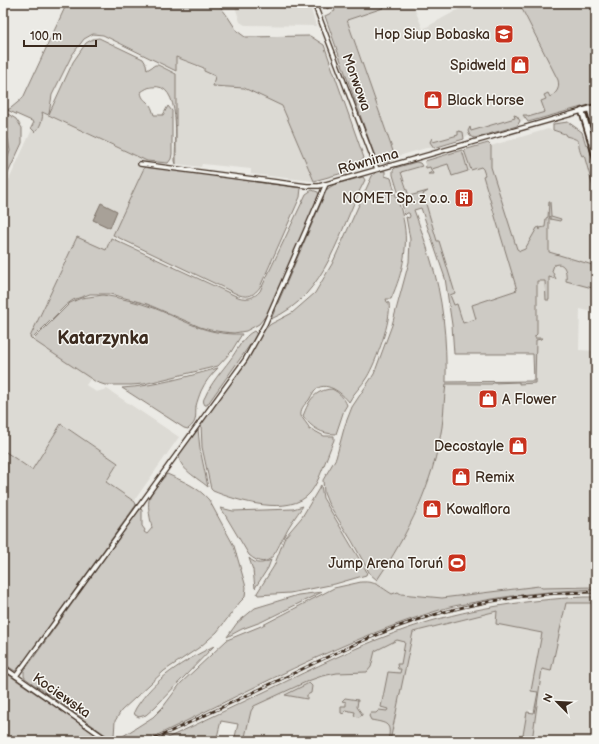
<svg xmlns="http://www.w3.org/2000/svg" width="599" height="744" viewBox="0 0 599 744" font-family="'Balsamiq Sans',sans-serif">
<style>
.built{fill:#dcdad4}
.green{fill:#cdcac4;stroke:#847a71;fill-rule:evenodd}
.water{fill:#a8a198;stroke:#7c7167}
.lines{fill:none;stroke-linecap:round;stroke-linejoin:round}
.minor-casing{stroke:#3b2a1e;stroke-width:6}
.tertiary-casing{stroke:#3b2a1e;stroke-width:8}
.minor{stroke:#f6f6f2;stroke-width:3.5}
.tertiary{stroke:#f6f6f2;stroke-width:4.5}
.rail-casing{stroke:#3b2a1e;stroke-width:3}
.rail{stroke:#f6f6f2;stroke-width:1.5;stroke-dasharray:4.5;stroke-linecap:butt}
.labels{text-anchor:middle;stroke-width:3;stroke-linejoin:round;paint-order:stroke}
.poi-label{font-size:14px;fill:#3b2a1e;stroke:#f6f6f2;text-anchor:end}
.street-label{font-size:14px;fill:#3b2a1e;stroke:#f6f6f2}
.district-label{font-size:18px;font-weight:bold;fill:#3b2a1e;stroke:#f6f6f2}
</style>
<rect width="100%" height="100%" fill="#ebeae5"/>
<filter id="ink" filterUnits="userSpaceOnUse"><feTurbulence type="fractalNoise" baseFrequency=".025" numOctaves="2"/><feDisplacementMap in="SourceGraphic" scale="8" xChannelSelector="R" yChannelSelector="G"/><feConvolveMatrix kernelMatrix="1 2 1 2 8 2 1 2 1" color-interpolation-filters="sRGB"/></filter>
<g filter="url(#ink)">
<!-- built -->
<g class="built">
<path d="M234 3H309L316 26 245 25 240 22Z"/>
<path d="M398 3H412L423 29 470 3H519L563 87 548 113 395 157 347 20Z"/>
<path d="M176 57 282 106 314 181 251 174V169L202 164 201 167 176 164Z"/>
<path d="M40 112 147 161 106 251 77 237 30 337 91 378 86 385 96 392 107 389 179 437 134 501 106 482 118 463 62 424 32 470 3 450V193Z"/>
<path d="M548 129 580 138 596 197V313L580 309 579 350 596 351V587L510 592 422 612 373 585 400 543 413 519 424 492 432 468 442 427 446 382 534 381V354H454L452 325 448 301 445 278 439 259 422 208 414 210 402 172Z"/>
<path d="M566 603H596V741H532L536 711 529 710 524 741H236L244 708 413 632 498 611Z"/>
</g>
<!-- green -->
<g class="green">
<path d="M67 3H112L125 9 128 3H221L220 6 228 17 237 31 245 37 310 36 324 45 364 158 350 171 314 181 282 106 244 88 213 86 215 76 204 71V68L176 57V71L103 35 93 34 84 39 72 55 52 95 49 114 73 62 86 43 93 39 99 38 143 59 146 64 147 70 155 65H158L176 74V164L175 161C175 144 182 81 152 87 148 87 144 90 141 92 142 100 146 100 150 105 152 108 153 112 154 115H163L168 106 172 111V154L171 159 168 163 147 161 42 112C44 117 40 128 35 132L31 128 34 122 7 110 11 108 23 98Z"/>
<path d="M325 3H382L383 8 347 20 394 154 392 159 388 163 379 162 375 157 325 16 335 11 333 6 327 9Z"/>
<path d="M519 3H596V103L528 122 523 115H527L528 117 545 112 541 101 546 99 544 95 548 93 550 97C557 93 560 88 558 80Z"/>
<path d="M3 114H8L16 119 22 128V143L3 184V171L10 151 8 139 3 135Z"/>
<path d="M514 115 517 116 520 121 517 126 475 138 470 136 468 131 470 127 471 131 515 118Z"/>
<path d="M568 122 582 132 586 145 588 144 596 171V198L584 155 582 156C575 142 585 141 566 136L565 134 553 130V124Z"/>
<path d="M458 131 463 132 464 139 434 148 430 142 432 138 433 142 458 135Z"/>
<path d="M488 143 491 146V167L517 249 520 251 525 249 537 228 539 227 540 230V228L545 227 546 218 548 217 549 202H550L551 216 561 219 560 221 550 219V216L549 218V252L596 266V289L566 281C567 272 565 261 554 265L552 271 556 279 549 277V300H546L545 281H537V334L535 336V338H542L541 339 536 340 535 383 519 384V382L493 383 492 384H446C444 398 444 413 442 427 433 483 409 533 377 580L370 574 352 541 328 503 324 493 323 480 336 458 345 425 352 407 374 374 392 325 409 262 410 239 406 217 409 218 410 216 409 213H407L405 215 393 175V170L395 168 416 162 420 163 422 166 401 172 409 196 428 191 423 194 437 241H439L455 293 450 295 454 305 457 304 463 323 476 319 472 305 517 290 483 176 485 175 483 169 481 167 471 170 464 150ZM421 208 445 278 452 325 454 354H533L534 381 446 382C447 340 443 297 430 257 425 241 420 226 414 210Z"/>
<path d="M462 150 468 171 452 176 448 164 432 169 434 174H428L432 172 430 167 426 168 425 161Z"/>
<path d="M145 166 301 188 300 197 260 287C254 295 249 298 239 295L113 235Z"/>
<path d="M378 171H385V176L391 178 395 192 392 191 390 193 393 194 395 193C397 201 401 207 402 214 410 243 403 272 391 299H386L387 302 389 303C392 319 376 362 367 377 362 386 354 392 349 402 342 393 325 379 314 391 312 394 311 397 309 400 304 405 300 409 301 416L309 427V430L311 429 324 436H334V440C327 455 320 481 310 493 290 517 237 501 213 491L211 489 202 447 201 424 240 369 265 329 271 324 292 313 315 293 332 264 372 176Z"/>
<path d="M363 177 365 180C339 229 327 296 271 319L327 189 335 184Z"/>
<path d="M312 190 318 192 319 196 268 313 259 324 246 331 234 333 223 332 210 330 200 327 147 304 110 294H90L73 300 66 305 32 339 30 337 77 237 106 250 111 238 238 297C247 300 254 298 260 291L306 194Z"/>
<path d="M103 295C120 298 138 302 154 308 186 321 205 335 242 334L231 352 218 366 144 384 131 385H105L96 382 33 340 70 303 81 298Z"/>
<path d="M254 331 256 333 257 335 207 405H205C203 402 203 400 205 397 211 383 221 372 230 360 237 351 243 336 254 331Z"/>
<path d="M218 368C211 375 205 382 201 391 199 396 197 402 196 406 195 417 198 421 188 429L184 428 122 388C155 386 186 377 218 368Z"/>
<path d="M332 389C340 393 344 398 347 405L344 410 336 434C321 434 312 428 303 416 309 400 315 390 332 389Z"/>
<path d="M61 424 118 463 106 482 135 502 136 505 62 608 41 639 24 663 15 671 3 663V450L32 470Z"/>
<path d="M198 429 200 449 208 487C198 478 178 469 179 454Z"/>
<path d="M167 474C183 481 198 487 209 500L234 546 246 587 245 597 240 602 217 632 200 647 164 671 121 711 115 721 114 736 112 738H110L25 678 24 676V671L139 510 141 509 142 510V526L145 530 144 532 147 534 152 528C146 497 146 498 167 474Z"/>
<path d="M321 485 323 498 367 572 366 575 335 584 290 593 258 595 257 593 274 566 285 537 302 517Z"/>
<path d="M303 506C296 516 289 525 284 536 276 550 270 573 249 555L221 508 233 511 293 509Z"/>
<path d="M249 558C256 565 262 564 271 560L268 568 255 588 253 570Z"/>
<path d="M361 582C377 581 380 587 392 594L398 592 401 594 442 598 539 586 542 588 596 587V589C555 591 516 594 476 602 466 604 456 605 446 608 341 639 244 694 145 741H118L120 738 153 717 163 707 181 683 227 640 261 626 334 588Z"/>
<path d="M322 592 261 622 242 629 227 637 237 623 255 608 298 595Z"/>
<path d="M584 597H596V603H566L551 671 542 669 532 741H522L527 712 534 713 538 692 531 691 542 633 496 624 497 611 413 632 390 741H388C392 723 387 723 371 720L369 716 371 713H376L379 710 387 711 388 709 381 707 388 672 400 673 401 669H398L397 664H401L405 642 397 640 375 651 371 667 367 672 337 673 322 676 308 681 254 706 251 711 244 741H234L238 724 221 721 216 741H161C204 721 247 700 289 680 328 661 367 642 409 628 465 609 524 600 584 597Z"/>
<path d="M214 646 155 707 146 715 139 717 135 715 134 712 136 708C155 678 182 662 214 646Z"/>
<path d="M3 671 105 741H3Z"/>
<path d="M309 683 312 686 311 693 307 695V699L285 695Z"/>
<path d="M345 698 358 700 357 707 362 714V715L359 717 354 716 355 712 345 710 344 714 341 713V706H346V702L342 701Z"/>
</g>
<!-- water -->
<path class="water" d="M101 203 117 211 110 228 93 220Z"/>
<g class="lines">
<defs>
<g id="minor">
<path d="M314 3 377 169"/>
<path d="M140 164 307 186H319L582 111"/>
<path d="M3 667 109 741"/>
<path d="M16 676 245 360 265 324 326 184"/>
</g>
<g id="tertiary">
<path d="M596 107 582 111 596 158"/>
<path d="M590 109 596 138"/>
</g>
</defs>
<!-- minor casing -->
<use href="#minor" class="minor-casing"/>
<!-- tertiary casing -->
<use href="#tertiary" class="tertiary-casing"/>
<!-- minor -->
<use href="#minor" class="minor"/>
<!-- tertiary -->
<use href="#tertiary" class="tertiary"/>
<defs>
<path id="rail" d="M150 741C198 719 245 696 292 674 333 654 374 634 417 620 475 601 536 592 596 592"/>
</defs>
<!-- rail casing -->
<use href="#rail" class="rail-casing"/>
<!-- rail -->
<use href="#rail" class="rail"/>
</g>
</g>
<!-- icons -->
<defs>
<symbol id="school-square" viewBox="-11 -11 22 22"><rect x="-9" y="-9" width="18" height="18" rx="4" fill="#c8321e" stroke="#f6f6f2"/><path d="M0-5L7-2L0 1L-7-2ZM-4 1L0 2.5L4 1V4Q0 6-4 4Z" fill="#fff"/></symbol>
<symbol id="shop-square" viewBox="-11 -11 22 22"><rect x="-9" y="-9" width="18" height="18" rx="4" fill="#c8321e" stroke="#f6f6f2"/><path d="M-5-2.5h2.3a2.7 3.5 0 0 1 5.4 0H5L5.5 6h-11ZM-1.5-2.5h3a1.5 2.3 0 0 0-3 0Z" fill="#fff"/></symbol>
<symbol id="building-square" viewBox="-11 -11 22 22"><rect x="-9" y="-9" width="18" height="18" rx="4" fill="#c8321e" stroke="#f6f6f2"/><path d="M-4-6H4V6H1V3H-1V6H-4ZM-2.5-4.3h1.7v1.8h-1.7ZM.8-4.3h1.7v1.8H.8ZM-2.5-1h1.7V.8h-1.7ZM.8-1h1.7V.8H.8Z" fill="#fff"/></symbol>
<symbol id="stadium-square" viewBox="-11 -11 22 22"><rect x="-9" y="-9" width="18" height="18" rx="4" fill="#c8321e" stroke="#f6f6f2"/><path d="M0-5a6.5 5 0 1 0 0 10a6.5 5 0 1 0 0-10ZM-3.5-1.8h7v3.6h-7Z" fill="#fff"/></symbol>
</defs>
<g fill-rule="evenodd">
<use href="#school-square" x="493" y="23" width="22" height="22"/>
<use href="#shop-square" x="509" y="54" width="22" height="22"/>
<use href="#shop-square" x="422" y="89" width="22" height="22"/>
<use href="#building-square" x="453" y="187" width="22" height="22"/>
<use href="#shop-square" x="477" y="388" width="22" height="22"/>
<use href="#shop-square" x="507" y="435" width="22" height="22"/>
<use href="#shop-square" x="450" y="466" width="22" height="22"/>
<use href="#shop-square" x="421" y="498" width="22" height="22"/>
<use href="#stadium-square" x="446" y="552" width="22" height="22"/>
</g>
<g class="labels">
<!-- poi labels -->
<g class="poi-label">
<text x="490" y="39">Hop Siup Bobaska</text>
<text x="506" y="70">Spidweld</text>
<text x="447" y="105" text-anchor="start">Black Horse</text>
<text x="450" y="203">NOMET Sp. z o.o.</text>
<text x="502" y="404" text-anchor="start">A Flower</text>
<text x="504" y="451">Decostayle</text>
<text x="475" y="482" text-anchor="start">Remix</text>
<text x="446" y="514" text-anchor="start">Kowalflora</text>
<text x="443" y="568">Jump Arena Toruń</text>
</g>
<!-- street labels -->
<g class="street-label">
<text transform="translate(357 82) rotate(70)" y="5">Morwowa</text>
<text transform="translate(368 161) rotate(-16)" y="5">Równinna</text>
<text transform="translate(62 695) rotate(35)" y="5">Kociewska</text>
</g>
<!-- district labels -->
<g class="district-label">
<text x="103" y="344">Katarzynka</text>
</g>
</g>
<!-- margin -->
<rect width="599" height="744" fill="none" stroke="#f6f6f2" stroke-width="16"/>
<rect x="8" y="8" width="583" height="728" fill="none" stroke="#3b2a1e" stroke-width="1.5" filter="url(#ink)"/>
<!-- north arrow -->
<g transform="translate(557 702) rotate(294)" stroke="#f6f6f2" stroke-width="3" paint-order="stroke">
<path d="M0-3L7 15L0 10L-7 15Z" fill="#3b2a1e"/>
<text y="-6" font-size="11" font-weight="bold" text-anchor="middle" fill="#3b2a1e">N</text>
</g>
<!-- scale -->
<path d="M24 40v6h72v-6" fill="none" stroke="#3b2a1e" stroke-width="2"/>
<text x="30" y="40" font-size="12" fill="#3b2a1e" stroke="#f6f6f2" stroke-width="3" paint-order="stroke">100 m</text>
</svg>
